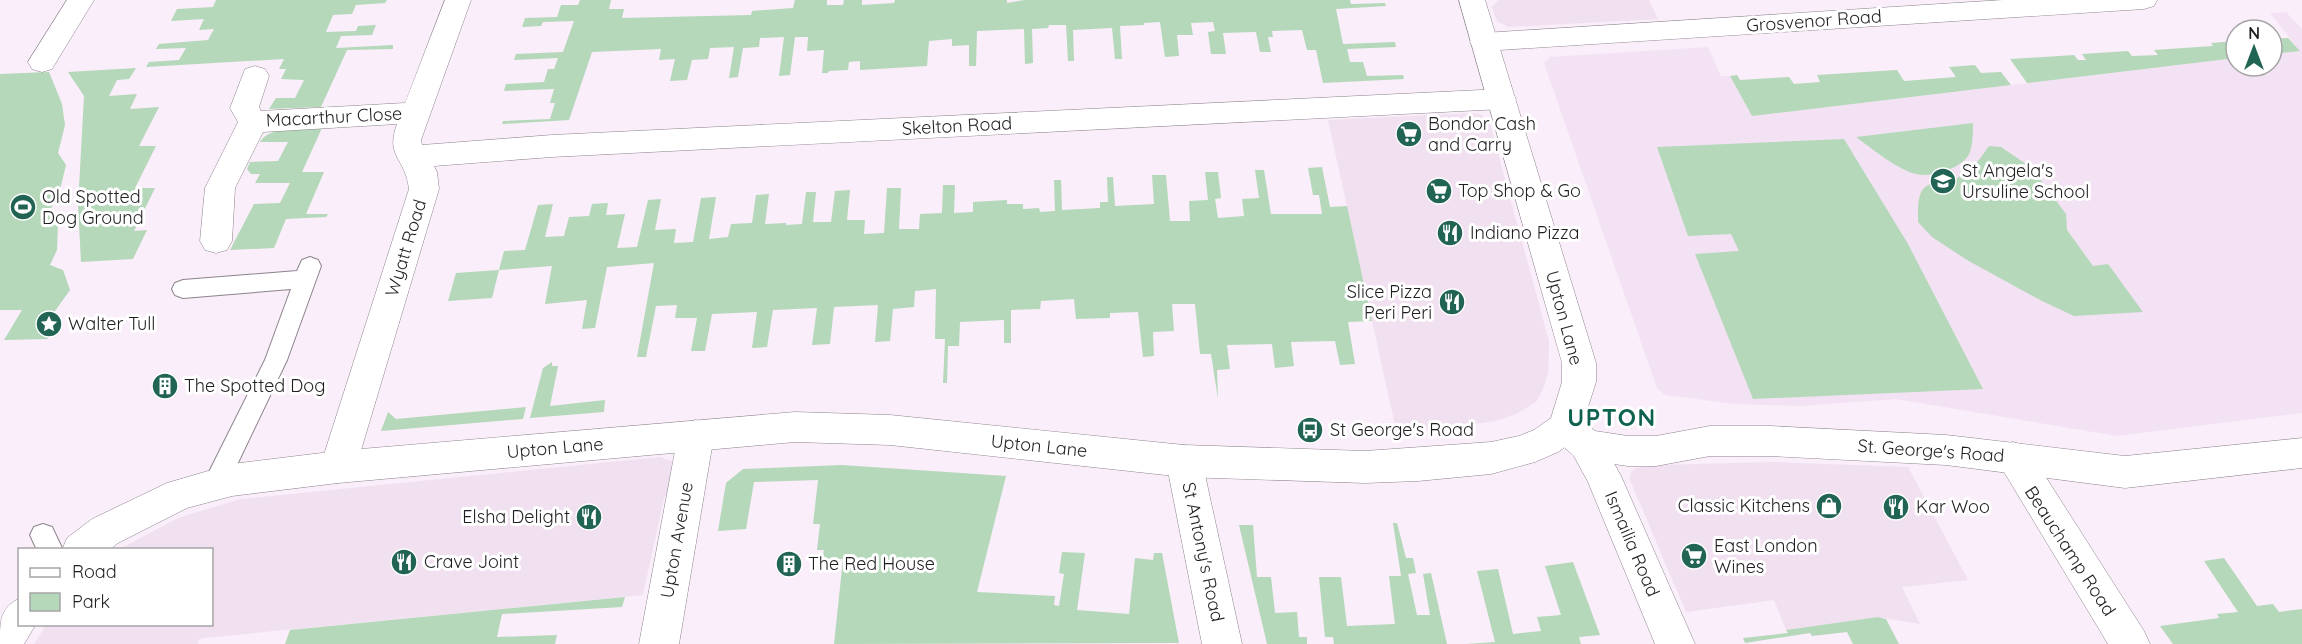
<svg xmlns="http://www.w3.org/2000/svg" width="2302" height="644" viewBox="0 0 2302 644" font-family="Quicksand,sans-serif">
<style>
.built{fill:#f0e0f0}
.education{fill:#f3e2f3}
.green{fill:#b4d8b9}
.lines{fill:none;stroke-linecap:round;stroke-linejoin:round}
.lane-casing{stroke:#8c838c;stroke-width:2}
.street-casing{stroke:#8c838c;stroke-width:1}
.secondary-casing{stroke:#8c838c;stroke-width:1}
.primary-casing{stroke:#8c838c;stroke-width:1}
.lane{fill:#fff;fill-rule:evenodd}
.street{fill:#fff;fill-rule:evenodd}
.secondary{fill:#fff;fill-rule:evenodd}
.primary{fill:#fff;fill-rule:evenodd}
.labels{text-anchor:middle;stroke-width:6;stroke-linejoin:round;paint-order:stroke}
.street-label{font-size:18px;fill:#211e21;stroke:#fff}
.poi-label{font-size:18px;fill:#211e21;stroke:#fff;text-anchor:start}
.district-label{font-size:24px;font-weight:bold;letter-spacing:1.5px;fill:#0f6250;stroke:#fff}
</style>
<rect width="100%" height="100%" fill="#f9eef9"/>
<!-- built -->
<g class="built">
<path d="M1499 0H1649L1658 19 1508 27 1497 21 1492 7Z"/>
<path d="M1473 113 1482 115 1490 124 1549 341 1548 373 1544 387 1536 402 1516 414 1496 421 1397 434 1328 120Z"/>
<path d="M660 457 677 463 671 490 664 498 643 595 204 638 199 639 198 644H34L46 625 212 624V550L120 549 178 518 241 499Z"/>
<path d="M1772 462 1908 467 1968 580 1902 587 1920 624 1878 617 1786 630 1774 600 1686 612 1630 480 1631 472 1635 468 1659 465Z"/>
</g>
<!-- education -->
<path class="education" d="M2286 12 2302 29V413L2117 436 1896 399 1799 406 1735 404 1665 395 1657 388 1544 63 1550 57 1708 47 1721 76H1730L1752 116 2236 58V66H2272V54L2299 50 2270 13Z"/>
<!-- green -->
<g class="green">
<path d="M216 0H387L385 3 356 5 352 14 333 15 326 32 356 31 358 26 376 25 372 35 341 36 336 48 393 45V49L347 50 321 107 269 109 276 98H295L304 80 281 79 286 69H279L284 59 146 67 149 62 179 60 186 48 156 49 159 44 208 40 214 29 199 30 204 19 171 21 177 9 213 7Z"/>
<path d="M580 0H611L609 9H624L622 18 751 15 752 11 793 8 795 0H827V5H843L844 0H862V5L894 3 895 0H1007V3L1024 0H1350L1351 4 1385 3 1386 6 1336 9 1343 44 1395 42 1396 47 1347 49 1350 62H1363L1367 76 1403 75 1404 79 1323 83 1316 50H1307L1302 30 1272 31 1273 37H1268L1271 52H1260L1256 32 1223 33 1226 54H1211L1208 32 1215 31 1213 22 1191 23 1193 35H1177L1179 56 1165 57 1160 22 1144 23V25L1120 26 1122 59H1115L1112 28 1073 30 1074 61H1068L1066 25H1049L1048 28 1032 29 1033 63 1025 64 1024 29 977 31 976 66H969V45L952 46V39L929 41 927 66 860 70V61L849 62 848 70 829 71 828 73H822L824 50 807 51 808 37H795L790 75 779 76 784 37 760 38 759 47 743 48 738 77 729 78 734 47 710 48 708 59 692 60 687 80 670 81 675 59 659 60 661 49 592 52 569 120 502 124 503 121 550 119 555 103H550L554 89 504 91 506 84 544 82 548 69H554L558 58 514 60 516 54 563 52 574 21 543 22 541 26 522 27 525 18 557 17 561 5H578Z"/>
<path d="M2288 38 2300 51 2272 54V39Z"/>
<path d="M2236 41V58L2027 83 2010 59 2074 55 2078 60H2086L2082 54 2128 51 2132 56 2158 55 2154 50 2213 46 2211 43Z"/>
<path d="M1975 65 1981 73 2001 72 2011 85 1752 116 1730 76 1737 75 1740 80 1789 77 1794 84 1820 82 1817 75 1897 70 1904 81 1956 77 1949 67Z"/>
<path d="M136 68 129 79 117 80 109 96 137 94 130 109 159 107 139 146H156L135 188H155L134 231 147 230 133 259 81 262 78 206 84 96 68 72Z"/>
<path d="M49 72 62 104 65 125 58 153 66 165 58 198 47 214 58 224 57 250 50 265 63 270 70 290 50 318 48 339 4 340 22 310H0V74Z"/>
<path d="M1973 123C1973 132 1973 143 1970 152 1964 168 1932 178 1916 174 1898 170 1871 148 1856 137Z"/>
<path d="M322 128 302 172H324L306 214H328L326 217 286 219 274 248 230 250 254 204 280 203 290 183H255L260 174H251L247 169 250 162 278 161 288 142H260C270 125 305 129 322 128Z"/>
<path d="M1844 139 1908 244 1983 389 1753 399 1695 254 1739 251 1731 234 1688 236 1657 147Z"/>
<path d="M1989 146 2001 147 2032 168 2066 214 2067 230 2093 266 2108 264 2143 312 2074 316 2042 301 1967 260 1932 237 1918 222C1918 212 1917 197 1923 189 1930 181 1941 184 1950 181 1969 174 1978 162 1989 146Z"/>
<path d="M1322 167 1330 207 1347 206 1372 321 1348 322 1355 364 1340 365 1335 341 1291 342 1294 366 1275 368 1272 344 1227 345 1230 369 1217 370 1218 399 1211 354H1200L1195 304H1172L1174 331 1153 332 1154 356 1143 357 1138 312 1110 313V318L1076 319 1074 299 1041 301 1040 309 1011 310V343H1004V320L960 322 959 346H948L947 383H943L945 339H935L936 289 915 291 914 307 893 309 890 341 875 342 878 305 834 307 830 344 812 345 817 308 773 310 767 347 752 348 757 312 712 314 705 351H691L697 318H675L677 305 656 306 646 357H637L654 263 607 267 595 328 582 329 587 300 545 304 552 266 499 270 492 298 448 301 456 273 499 270 504 251 525 250 538 205 553 204 545 237 564 236 569 217 589 216 592 204 608 203 606 215 625 214 617 248 637 247 648 200 661 199 655 230 676 229 674 243 693 242 701 198 716 197 709 239 728 237 731 224 752 223 756 195 769 194 765 224 786 223V225L802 224 806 192H816L813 222H831L835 191 850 190 847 220H865L864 234 884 233 887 188H901L899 229H919L920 214 942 213 943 185H955L954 213 973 212V202L1007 200V204H1023V209L1039 208 1040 212 1055 211 1054 180H1061L1062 210 1100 208V202H1108L1107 177H1113L1115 206 1154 204 1152 175H1166L1170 221H1190L1189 201 1208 200 1205 172H1218L1221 198 1215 199 1218 218 1244 216 1242 199 1259 198 1255 170H1264L1271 214H1322L1319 195H1313L1308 168Z"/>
<path d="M552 362V366H558L550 406 605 400 604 412 530 418 543 368Z"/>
<path d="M526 407 523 419 381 431 388 412 396 419Z"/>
<path d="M842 465 1006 476 977 592 1055 596 1054 605 1059 606 1064 574 1059 573 1062 552 1085 553 1077 610 1129 614 1135 558 1153 560 1154 553H1162L1179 643 834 644 843 559H822L824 550H817L820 524H813L818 480 754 482 746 529 718 531 726 483 743 469Z"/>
<path d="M1393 523H1397L1406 558H1413L1416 573 1408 574 1417 615H1430L1423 574 1431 573 1447 644H1334L1333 637H1325L1319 577H1341L1347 626 1395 624 1389 576H1401Z"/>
<path d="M1239 525H1253L1257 577H1271L1275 613 1297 612 1299 637H1307V644H1267Z"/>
<path d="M2224 558 2257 606 2273 604 2279 612 2302 609V644H2173L2160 626 2219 618 2217 614 2238 612 2204 561Z"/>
<path d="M1573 562 1600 635 1579 637 1581 644H1466L1495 642 1477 571 1498 569 1513 634 1541 631 1537 617 1561 615 1545 566Z"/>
<path d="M625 597 622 607 502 614 497 637 557 635 555 644H285L290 630Z"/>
<path d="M1878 617 1886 619 1899 644H1853L1847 632 1812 636 1810 633 1745 643 1743 638 1788 633 1786 630Z"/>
</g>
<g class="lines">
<defs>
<g id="lane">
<path d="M310 257 318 260 321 266 287 360 224 492 215 495 206 492 203 484 265 360 291 289 183 298 175 295 172 289 175 283 183 280 297 271 302 260Z"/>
<path d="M43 524 52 527 63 550H37L30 535 34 527Z"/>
</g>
<g id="street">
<path d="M67 0H94L52 69 42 72 32 69 28 62Z"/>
<path d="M445 0H471L421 140 422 145 552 135 1502 89 1512 92 1516 99 1512 106 1502 109 552 157 434 166 437 172 439 189 356 467 351 478 338 483 325 478 320 467 409 189C405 157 385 157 397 124L263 132 235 188 232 241 227 250 216 253 205 250 200 241 205 188 238 122 230 108 245 69 255 66 265 69 269 76 259 107 261 111 405 103Z"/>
<path d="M2003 0H2157L2154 6 2144 9 1484 51 1474 49 1470 42 1474 35 1484 33Z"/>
<path d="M696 420 708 424 714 435 679 644H639L678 435 684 424Z"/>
<path d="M1586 430 1598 434 1621 476 1695 644H1655L1588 482 1568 445 1574 434Z"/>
<path d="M2013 442 2026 446 2144 631 2150 644H2108L1995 457 2000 446Z"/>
<path d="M1184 445 1197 450 1202 461 1242 644H1202L1166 461 1171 450Z"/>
</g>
<path id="secondary" d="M1566 412 1578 416 1595 431 1628 436H1656L1710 426H1770L1946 435 2125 456 2302 438V468L2125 488 1946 465 1770 456H1710L1656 466H1628L1586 460 1574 456 1554 438 1549 427 1554 416Z"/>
<g id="primary">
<path d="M1459 0H1485L1596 363V382L1578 438 1558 452 1535 462 1491 474 1418 481 1365 483 1184 477 890 445 795 442 338 483 232 496 187 508 118 543 109 550H62L67 538 92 519 167 483 232 464 338 451 795 412 890 415 1184 445 1365 451 1491 442 1519 436 1534 430 1551 418 1562 382V363Z"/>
<path d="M20 598V624H36L24 644H0C0 620 0 608 20 598Z"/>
</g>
</defs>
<!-- lane casing -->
<use href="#lane" class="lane-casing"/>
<!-- street casing -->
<use href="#street" class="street-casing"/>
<!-- secondary casing -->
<use href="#secondary" class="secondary-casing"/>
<!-- primary casing -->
<use href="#primary" class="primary-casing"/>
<!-- lane -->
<use href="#lane" class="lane"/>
<!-- street -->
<use href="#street" class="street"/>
<!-- secondary -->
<use href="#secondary" class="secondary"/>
<!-- primary -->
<use href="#primary" class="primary"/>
</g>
<!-- icons -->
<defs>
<symbol id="supermarket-disc" viewBox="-11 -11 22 22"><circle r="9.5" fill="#216454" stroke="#fff"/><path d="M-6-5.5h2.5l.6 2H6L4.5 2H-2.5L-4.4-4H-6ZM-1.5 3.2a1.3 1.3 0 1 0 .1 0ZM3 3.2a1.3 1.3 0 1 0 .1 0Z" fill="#fff"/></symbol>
<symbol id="school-disc" viewBox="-11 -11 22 22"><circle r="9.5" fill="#216454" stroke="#fff"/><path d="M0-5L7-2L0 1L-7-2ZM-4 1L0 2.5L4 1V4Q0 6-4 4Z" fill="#fff"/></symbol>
<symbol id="stadium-disc" viewBox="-11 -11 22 22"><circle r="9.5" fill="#216454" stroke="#fff"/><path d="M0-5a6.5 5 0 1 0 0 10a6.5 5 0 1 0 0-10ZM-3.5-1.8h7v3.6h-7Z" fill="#fff"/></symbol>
<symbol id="restaurant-disc" viewBox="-11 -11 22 22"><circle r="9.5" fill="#216454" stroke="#fff"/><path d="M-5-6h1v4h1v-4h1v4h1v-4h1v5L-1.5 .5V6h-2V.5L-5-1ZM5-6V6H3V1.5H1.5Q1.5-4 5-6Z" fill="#fff"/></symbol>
<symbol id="sight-disc" viewBox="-11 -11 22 22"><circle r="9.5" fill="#216454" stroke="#fff"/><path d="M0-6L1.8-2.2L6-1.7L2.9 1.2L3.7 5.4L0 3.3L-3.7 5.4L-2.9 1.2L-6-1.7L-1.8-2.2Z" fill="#fff"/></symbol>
<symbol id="building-disc" viewBox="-11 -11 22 22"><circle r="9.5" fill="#216454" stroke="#fff"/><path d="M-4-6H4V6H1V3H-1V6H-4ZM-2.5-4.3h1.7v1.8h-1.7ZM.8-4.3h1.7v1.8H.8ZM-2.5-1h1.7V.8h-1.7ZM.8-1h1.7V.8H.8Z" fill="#fff"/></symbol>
<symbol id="bus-disc" viewBox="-11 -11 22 22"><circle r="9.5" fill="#216454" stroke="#fff"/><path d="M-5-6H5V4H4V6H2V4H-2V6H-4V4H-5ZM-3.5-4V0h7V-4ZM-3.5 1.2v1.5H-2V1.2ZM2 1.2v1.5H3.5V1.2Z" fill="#fff"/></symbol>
<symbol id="shop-disc" viewBox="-11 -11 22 22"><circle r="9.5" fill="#216454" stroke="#fff"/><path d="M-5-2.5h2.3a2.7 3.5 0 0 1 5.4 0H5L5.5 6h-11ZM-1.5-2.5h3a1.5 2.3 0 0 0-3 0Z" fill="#fff"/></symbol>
</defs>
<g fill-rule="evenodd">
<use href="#supermarket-disc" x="1394" y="119" width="30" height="30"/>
<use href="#school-disc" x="1928" y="166" width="30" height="30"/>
<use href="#supermarket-disc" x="1424" y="176" width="30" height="30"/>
<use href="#stadium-disc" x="8" y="192" width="30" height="30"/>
<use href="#restaurant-disc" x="1435" y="218" width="30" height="30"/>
<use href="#restaurant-disc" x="1437" y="287" width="30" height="30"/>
<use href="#sight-disc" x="34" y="309" width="30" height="30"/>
<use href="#building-disc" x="150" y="371" width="30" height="30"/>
<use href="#bus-disc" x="1295" y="415" width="30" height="30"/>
<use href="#shop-disc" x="1814" y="491" width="30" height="30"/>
<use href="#restaurant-disc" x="1881" y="492" width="30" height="30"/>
<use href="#restaurant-disc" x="574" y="502" width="30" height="30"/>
<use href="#supermarket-disc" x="1679" y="541" width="30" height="30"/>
<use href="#restaurant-disc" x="389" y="547" width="30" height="30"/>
<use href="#building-disc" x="774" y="549" width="30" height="30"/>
</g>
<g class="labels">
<!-- street labels -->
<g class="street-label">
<text transform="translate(1814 21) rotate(-4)" y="6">Grosvenor Road</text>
<text transform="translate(334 117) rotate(-3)" y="6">Macarthur Close</text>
<text transform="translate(957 126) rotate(-3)" y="6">Skelton Road</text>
<text transform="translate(406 248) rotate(-73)" y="6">Wyatt Road</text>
<text transform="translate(1564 318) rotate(75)" y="6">Upton Lane</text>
<text transform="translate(1039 446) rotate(6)" y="6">Upton Lane</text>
<text transform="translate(555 448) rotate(-5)" y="6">Upton Lane</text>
<text transform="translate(1931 451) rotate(4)" y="6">St. George's Road</text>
<text transform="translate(677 540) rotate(-80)" y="6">Upton Avenue</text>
<text transform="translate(1632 544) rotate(67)" y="6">Ismailia Road</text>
<text transform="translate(2070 551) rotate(57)" y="6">Beauchamp Road</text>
<text transform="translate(1203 552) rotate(78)" y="6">St Antony's Road</text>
</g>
<!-- poi labels -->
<g class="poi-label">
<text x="1428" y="130">Bondor Cash<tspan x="1428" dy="21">and Carry</tspan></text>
<text x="1962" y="177">St Angela's<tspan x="1962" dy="21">Ursuline School</tspan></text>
<text x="1458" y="197">Top Shop &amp; Go</text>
<text x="42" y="203">Old Spotted<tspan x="42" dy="21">Dog Ground</tspan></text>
<text x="1470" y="239">Indiano Pizza</text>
<text x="1432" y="298" text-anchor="end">Slice Pizza<tspan x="1432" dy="21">Peri Peri</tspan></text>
<text x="68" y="330">Walter Tull</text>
<text x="184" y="392">The Spotted Dog</text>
<text x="1330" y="436">St George's Road</text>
<text x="1810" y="512" text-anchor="end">Classic Kitchens</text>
<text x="1916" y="513">Kar Woo</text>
<text x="570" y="523" text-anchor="end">Elsha Delight</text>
<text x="1714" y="552">East London<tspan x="1714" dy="21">Wines</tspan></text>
<text x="424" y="568">Crave Joint</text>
<text x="808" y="570">The Red House</text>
</g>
<!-- district labels -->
<g class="district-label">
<text x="1612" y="426">UPTON</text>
</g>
</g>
<!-- legend -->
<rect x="18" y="548" width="195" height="78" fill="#ffffff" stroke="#a6a5a6" stroke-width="1.5"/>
<rect x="30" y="568" width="30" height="9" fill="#ffffff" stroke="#a6a5a6" stroke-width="1.5"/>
<text x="72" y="578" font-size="18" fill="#211e21">Road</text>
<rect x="30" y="593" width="30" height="18" fill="#b4d8b9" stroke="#a6a5a6" stroke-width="1.5"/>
<text x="72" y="608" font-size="18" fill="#211e21">Park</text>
<!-- north arrow -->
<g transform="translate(2254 48)"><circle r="28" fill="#ffffff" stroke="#a6a5a6" stroke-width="1.5"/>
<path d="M0-4.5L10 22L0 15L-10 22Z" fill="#216454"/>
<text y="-9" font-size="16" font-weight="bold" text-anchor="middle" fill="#211e21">N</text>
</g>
</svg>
